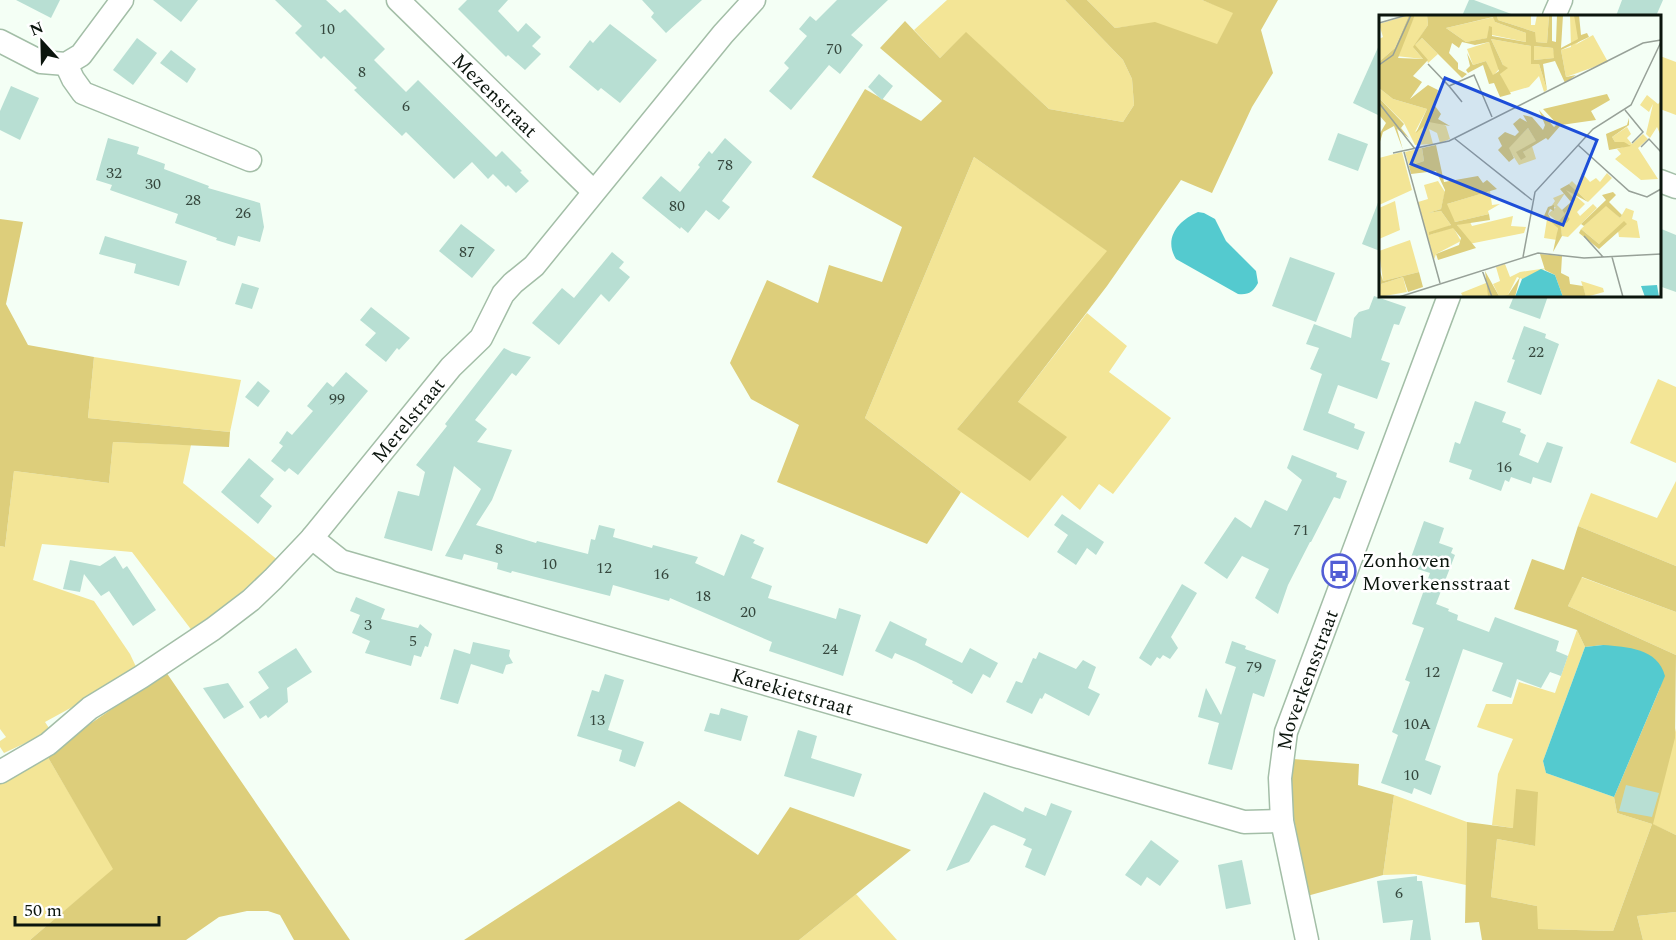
<svg xmlns="http://www.w3.org/2000/svg" width="1676" height="940" viewBox="0 0 1676 940" font-family="Spectral,serif">
<style>
.green{fill:#f3e596}
.forest{fill:#ddce7b}
.water{fill:#54cacf}
.building{fill:#b8dfd3}
.lines{fill:none;stroke-linecap:round;stroke-linejoin:round}
.minor-casing{stroke:#a3bea7;stroke-width:25}
.minor{stroke:#fff;stroke-width:22}
.labels{text-anchor:middle;stroke-width:5;stroke-linejoin:round;paint-order:stroke}
.number-label{font-size:16px;fill:#36483e}
.street-label{font-size:20px;fill:#0b150d;stroke:#fff}
.poi-label{font-size:20px;fill:#0b150d;stroke:#fff;text-anchor:start}
.inset-road{fill:none;stroke:#97a198;stroke-width:1.5}
.view{fill:#1d4ed8;fill-opacity:0.15;stroke:#1d4ed8;stroke-width:3}
.inset-edge{fill:none;stroke:#0b150d;stroke-width:3}
</style>
<rect width="100%" height="100%" fill="#f4fff5"/>
<!-- green -->
<g class="green">
<path d="M947 0H1065L1123 60 1132 79 1134 105 1123 122 1049 109 966 33 940 58 914 30Z"/>
<path d="M1087 0H1202L1234 12 1217 45 1155 23 1115 28Z"/>
<path d="M1660 56 1676 62V115L1660 109Z"/>
<path d="M974 157 1108 251 957 429 1018 402 1087 313 1127 346 1109 372 1171 418 1113 494 1099 484 1080 510 1062 495 1028 538 961 492 865 418Z"/>
<path d="M94 357 241 380 230 432 88 418Z"/>
<path d="M1658 379 1676 387V463L1630 443Z"/>
<path d="M113 442 191 445 183 483 279 561 193 632 132 552 42 544 33 580 94 601 130 654 138 671 45 722 51 731 4 753 0 747V741L6 737 0 729V546L5 547 14 471 109 483Z"/>
<path d="M1676 481V566L1578 526 1591 493 1657 518Z"/>
<path d="M1581 577 1676 612V655L1568 606Z"/>
<path d="M1577 630 1585 647 1543 761 1546 773 1614 797 1617 813 1652 824 1676 728V835L1652 824 1613 931 1537 929V906L1491 897 1497 839 1535 846 1513 828 1492 825 1498 774 1513 739 1477 727 1486 704H1512L1519 682 1555 693Z"/>
<path d="M46 754 114 869 30 940H0V784Z"/>
<path d="M1394 795 1467 822 1466 885 1414 874 1383 875Z"/>
<path d="M856 894 897 940H799Z"/>
<path d="M1676 912V940H1643L1637 916Z"/>
</g>
<!-- forest -->
<g class="forest">
<path d="M1065 0H1087L1115 28 1155 22 1217 44 1233 13 1202 0H1278L1261 30 1273 73 1252 107 1212 193 1181 180 1107 286 1018 402 1067 437 1030 481 957 429 1107 251 974 157 865 418 961 492 927 544 777 482 799 425 751 399 730 363 767 280 818 303 829 265 882 282 902 227 812 177 865 89 921 121 942 101 880 48 905 21 940 58 966 32 1049 109 1123 122 1134 105 1132 79 1123 60Z"/>
<path d="M0 219 23 222 6 304 28 345 94 357 88 418 230 432 229 447 113 442 109 483 14 471 5 547 0 546Z"/>
<path d="M1578 526 1676 566V612L1582 577 1568 606 1676 655 1675 738 1653 824 1676 835V912L1637 916 1643 940H1482L1479 922 1465 923 1467 822 1513 828 1516 789 1538 792 1535 846 1497 839 1491 897 1537 906 1538 929 1613 931 1652 824 1617 813 1614 797 1660 688 1603 645 1585 647 1577 630 1514 609 1532 559 1564 570Z"/>
<path d="M166 672 350 940H294L280 915 268 911H247L219 917 186 940H30L113 869 46 754Z"/>
<path d="M1293 759 1359 764 1358 785 1394 795 1383 875 1307 896 1290 794Z"/>
<path d="M679 801 758 855 790 807 911 850 799 940H464Z"/>
</g>
<!-- water -->
<g class="water">
<path d="M1198 212 1204 213 1215 219 1226 241 1256 271 1258 283C1253 292 1249 295 1238 294L1176 259C1163 238 1179 220 1198 212Z"/>
<path d="M1603 645C1627 647 1658 648 1665 676L1614 797 1546 773 1543 761 1585 647Z"/>
</g>
<!-- building -->
<g class="building">
<path d="M16 0H60L51 18Z"/>
<path d="M153 0H198L181 22Z"/>
<path d="M275 0H326L340 13 345 9 385 49 374 60 406 92 418 80 496 157 502 151 522 171 520 172 529 181 516 193 508 185 506 187 493 174 488 179 472 162 454 179 406 132 402 136 354 90 357 88 324 56 321 59 295 33 302 26Z"/>
<path d="M467 0H508L498 11 518 32 526 23 541 37 532 46 541 54 525 70 508 55 506 57 458 9Z"/>
<path d="M642 0H702L666 33 651 17 654 13Z"/>
<path d="M837 0H888L851 35 863 45 840 74 829 65 791 110 769 91 789 68 784 63 807 36 799 29 810 16 816 21Z"/>
<path d="M1469 0H1474L1514 15V16H1462Z"/>
<path d="M1622 0H1663L1656 16H1616Z"/>
<path d="M610 24 657 60 620 103 601 88 598 91 569 67 590 40 593 43Z"/>
<path d="M137 38 157 53 133 85 113 70Z"/>
<path d="M1380 43V116L1353 103Z"/>
<path d="M171 50 196 69 187 83 160 63Z"/>
<path d="M879 74 893 86 882 100 868 87Z"/>
<path d="M11 86 39 98 20 140 0 130V111Z"/>
<path d="M1338 133 1368 144 1358 171 1328 160Z"/>
<path d="M108 138 139 147 137 154 165 164 164 169 209 186 208 188 260 203 264 227 260 242 238 236 235 246 216 240 217 238 175 223 178 214 110 190 112 185 96 180Z"/>
<path d="M725 138 752 162 722 201 730 207 719 220 706 210 688 233 681 227 680 229 642 198 661 176 680 192 700 167 698 165 709 151 712 154Z"/>
<path d="M1379 200H1380V251L1362 244Z"/>
<path d="M461 224 495 250 472 278 439 251Z"/>
<path d="M1659 228 1676 235V292L1659 286Z"/>
<path d="M105 236 187 261 179 286 134 273 136 264 99 254Z"/>
<path d="M612 252 624 262 619 268 630 277 609 302 601 294 559 345 532 323 562 288 574 298Z"/>
<path d="M1290 257 1335 273 1316 322 1272 306Z"/>
<path d="M242 283 259 288 252 309 235 304Z"/>
<path d="M1374 296 1406 307 1399 325 1394 324 1381 360 1390 363 1377 399 1338 385 1328 413 1355 424 1354 428 1365 432 1358 450 1303 430 1322 374 1310 369 1319 348 1306 344 1314 324 1351 338 1354 318 1359 312 1369 309Z"/>
<path d="M1514 296H1548L1540 319 1509 308Z"/>
<path d="M371 307 410 338 399 350 397 348 386 362 365 345 376 333 360 320Z"/>
<path d="M1524 326 1546 334 1545 338 1559 344 1541 395 1507 382 1515 360 1512 359Z"/>
<path d="M504 348 512 352 531 357 516 376 512 373 475 420 487 429 477 442 512 450 492 500 476 525 536 543 537 541 588 554 591 539 595 540 599 525 615 529 613 537 652 548 653 545 698 557 695 563 724 576 741 534 755 540 753 543 764 548 751 578 772 586 768 598 836 619 839 608 861 615 843 676 769 651 772 642 670 598 669 601 613 585 610 596 512 571 511 573 497 569 498 563 464 554 462 560 445 556 481 489 454 466 432 551 384 538 398 491 419 496 425 472 416 465 447 426 445 424Z"/>
<path d="M346 372 368 391 298 475 289 468 285 472 271 461 283 446 279 443 287 431 292 435 313 411 307 406 327 382 333 387Z"/>
<path d="M258 381 270 391 258 407 245 397Z"/>
<path d="M1475 401 1506 412 1502 422 1521 429 1520 432 1526 435 1519 455 1538 463 1547 442 1563 447 1551 483 1533 477 1531 484 1511 477 1509 482 1505 480 1501 491 1469 479 1472 470 1449 462 1455 442 1460 444Z"/>
<path d="M1292 455 1337 473 1336 477 1347 481 1340 499 1334 497 1311 542H1310L1288 585 1278 614 1255 598 1269 569 1242 556 1227 579 1204 563 1235 517 1251 528 1265 500 1287 511 1302 480 1287 468Z"/>
<path d="M249 458 274 479 260 496 272 506 258 524 221 492Z"/>
<path d="M1062 514 1104 542 1096 555 1087 548 1076 565 1057 552 1068 535 1054 525Z"/>
<path d="M1424 521 1444 528 1439 543 1453 548 1451 553 1455 555 1436 604 1449 609 1448 611 1458 615 1457 620 1489 632 1495 617 1559 641 1556 651 1568 656 1561 676 1550 672 1541 688 1517 679 1511 698 1492 691 1503 663 1463 649 1425 760 1441 766 1431 795 1414 788 1412 794 1381 783 1398 735 1392 732 1410 682 1405 680 1424 628 1412 624 1430 573 1408 566Z"/>
<path d="M115 556 123 569 127 566 156 610 133 626 109 591 101 596 84 574 80 592 63 589 70 560 100 566Z"/>
<path d="M1182 584 1197 593 1171 637 1178 648 1170 659 1163 655 1160 659 1157 657 1151 666 1139 658Z"/>
<path d="M356 597 385 609 381 619 418 628 420 624 432 634 428 647 425 646 421 657 414 655 411 666 365 653 370 641 352 633 360 615 350 611Z"/>
<path d="M890 621 927 639 925 645 962 663 970 648 998 663 990 678 983 674 972 694 952 683 953 681 916 662 895 653 892 659 875 651Z"/>
<path d="M1232 641 1246 646 1245 649 1276 660 1264 697 1253 693 1232 770 1208 764 1219 723 1198 717 1206 688 1221 715 1236 667 1225 663Z"/>
<path d="M473 642 510 650 509 656 513 663 506 665 503 674 471 664 458 704 440 699 454 649 470 654Z"/>
<path d="M296 648 312 672 287 688 288 702 268 718 266 715 260 719 249 702 269 688 258 672Z"/>
<path d="M1039 652 1076 669 1083 660 1096 667 1088 688 1100 694 1089 716 1045 693 1042 699 1040 698 1032 714 1006 702 1016 681 1022 683 1033 658 1036 659Z"/>
<path d="M605 674 624 680 608 730 644 742 635 767 619 761 622 750 577 736 592 690 599 692Z"/>
<path d="M228 683 244 707 224 719 203 688Z"/>
<path d="M721 708 748 716 741 741 704 731 710 713 719 715Z"/>
<path d="M798 730 817 736 811 758 862 774 854 797 784 776Z"/>
<path d="M1626 785 1659 793 1652 817 1619 811Z"/>
<path d="M984 792 1023 812 1025 807 1046 816 1051 803 1072 811 1045 876 1025 867 1032 849 1023 845 1026 839 994 825 991 826 969 862 946 871Z"/>
<path d="M1151 840 1179 861 1160 886 1147 877 1141 886 1125 875Z"/>
<path d="M1242 860 1251 904 1226 909 1218 865Z"/>
<path d="M1417 876V881H1422L1431 940H1410L1413 920 1383 923 1377 881Z"/>
</g>
<g class="lines">
<defs>
<g id="minor">
<path id="s1" d="M398 0 593 191"/>
<path d="M1554 16 1561 0"/>
<path d="M0 41 41 62 66 64 81 55 122 0"/>
<path d="M66 64 73 79 83 93 250 160"/>
<path d="M1660 181 1676 187"/>
<path id="s2" d="M312 538 341 561 1244 822 1282 821"/>
<path id="s3" d="M0 772 48 744 90 708 141 677 213 629 251 600 273 579 312 538 451 367 481 338 503 294 513 283 534 266 723 34 754 0"/>
<path id="s4" d="M1307 940 1282 821 1280 778 1286 732 1449 296"/>
</g>
</defs>
<!-- minor casing -->
<use href="#minor" class="minor-casing"/>
<!-- minor -->
<use href="#minor" class="minor"/>
</g>
<!-- icons -->
<defs>
<symbol id="bus-ring" viewBox="-11 -11 22 22"><circle r="9.5" fill="#fff" stroke="#525ed5" stroke-width="1.5"/><path d="M-5-6H5V4H4V6H2V4H-2V6H-4V4H-5ZM-3.5-4V0h7V-4ZM-3.5 1.2v1.5H-2V1.2ZM2 1.2v1.5H3.5V1.2Z" fill="#525ed5"/></symbol>
</defs>
<g fill-rule="evenodd">
<use href="#bus-ring" x="1320" y="552" width="38" height="38"/>
</g>
<g class="labels">
<!-- number labels -->
<g class="number-label">
<text x="327" y="34">10</text>
<text x="834" y="54">70</text>
<text x="362" y="77">8</text>
<text x="406" y="111">6</text>
<text x="725" y="170">78</text>
<text x="114" y="178">32</text>
<text x="153" y="189">30</text>
<text x="193" y="205">28</text>
<text x="677" y="211">80</text>
<text x="243" y="218">26</text>
<text x="467" y="257">87</text>
<text x="1536" y="357">22</text>
<text x="337" y="404">99</text>
<text x="1504" y="472">16</text>
<text x="1301" y="535">71</text>
<text x="499" y="554">8</text>
<text x="549" y="569">10</text>
<text x="604" y="573">12</text>
<text x="661" y="579">16</text>
<text x="703" y="601">18</text>
<text x="748" y="617">20</text>
<text x="368" y="630">3</text>
<text x="413" y="646">5</text>
<text x="830" y="654">24</text>
<text x="1254" y="672">79</text>
<text x="1432" y="677">12</text>
<text x="597" y="725">13</text>
<text x="1417" y="729">10A</text>
<text x="1411" y="780">10</text>
<text x="1399" y="898">6</text>
</g>
<!-- street labels -->
<g class="street-label">
<text dy="7" stroke="none"><textPath href="#s1" startOffset="136">Mezenstraat</textPath></text>
<text dy="7" stroke="none"><textPath href="#s3" startOffset="544">Merelstraat</textPath></text>
<text dy="7" stroke="none"><textPath href="#s4" startOffset="267">Moverkensstraat</textPath></text>
<text dy="7" stroke="none"><textPath href="#s2" startOffset="507">Karekietstraat</textPath></text>
</g>
<!-- poi labels -->
<g class="poi-label">
<text x="1362" y="567">Zonhoven<tspan x="1362" dy="23">Moverkensstraat</tspan></text>
</g>
</g>
<!-- overview -->
<g transform="translate(1379 15)">
<rect width="282" height="282" fill="#f4fff5"/>
<path d="M30 0 16 33 0 47V24L4 22 0 9ZM36 0H48L49 10 36 30 43 23 59 39 49 48 48 45 34 32 44 44 17 41ZM118 0H152V10H156L158 0H170L168 28 156 27V17L119 5ZM191 0H198L202 25 196 30 214 20 229 47 187 62 182 35 192 32ZM115 2 116 7 147 18V27L113 20 110 12 109 23 87 27 67 13ZM112 24 152 31V49H160L168 75 165 77 160 61 150 72 129 78 121 59 124 50ZM110 27 121 53 114 61 107 46 94 50 88 34ZM155 31 174 33 176 43 155 45ZM0 73 14 84 48 94 36 117 50 106 60 107 67 111 71 124 61 128 58 118 50 114 54 129 36 130 25 108 0 83ZM268 80 279 89 282 86V121L278 112 271 123 267 119 274 89 270 97 261 90ZM248 112 252 119 248 123 253 129 264 119 269 124 259 133 279 164 262 165 236 144 242 139 238 134 251 130 236 127 233 122ZM149 113 158 127 138 137 142 144 144 137 153 131 157 144 140 150 129 133ZM43 133 45 146 30 151 26 137ZM23 137 33 175 0 190V143ZM203 158 211 167 217 163 221 167 228 158 233 163 209 187 190 169 193 166 198 171ZM59 166 66 177 62 194 49 198 62 196 72 210 50 220 74 212 82 226 57 239 55 245 39 187 49 184 45 170ZM189 174 206 189 198 197 201 201 214 189 218 193 189 222 183 221 181 211V206L188 208 191 204 186 199 179 207 169 199 177 192 171 193 176 186 174 183 186 178 178 190 186 198 195 185 186 176ZM111 176 113 190 121 189 109 196 110 199 76 207 68 196V189ZM16 186 21 215 0 224V193ZM227 190 241 203 247 193 255 196 253 204 258 206 261 223 240 222 239 216 248 209 220 229 202 214ZM134 201 132 211 147 212 145 218 90 229 78 210 90 205 93 211ZM168 204 179 212 178 225 165 223ZM31 225 40 257 4 266 0 236ZM126 249 131 262 141 257 168 253 143 264 138 262 129 280 120 281 114 269 121 266 117 252ZM0 262 2 269 24 262 28 277 0 282ZM202 266 224 273 225 277 207 282ZM107 268 112 282H84L82 278Z" fill="#f3e596"/>
<path d="M30 0H36L19 43 44 44 34 32 49 10 48 0H118L119 5 156 17 157 27 168 28 170 0H173V26L177 27 178 0H184L182 33 199 24 195 0H200L202 20 208 18 210 22 182 35 187 62 197 60 186 68 176 46 164 49 168 75 160 49H152V31L112 24 124 50 129 53 121 59 132 79 121 82 115 68 110 69 104 50 89 58 87 55 91 51 88 38 94 50 107 46 114 60 120 56 110 27 96 30 83 27 80 33 73 28 70 38 79 48V54L88 59 83 63 43 23 36 30 49 45 34 61 43 67 31 84 49 70 59 75 56 91 62 99 59 104 71 111 50 107 37 118 48 94 14 84 0 73V47L16 33ZM114 2 116 7 147 18V27L113 21V12L110 11 108 23 87 27 67 13ZM155 31 174 33 175 43 155 45ZM228 79 231 85 212 96 217 105 182 110 169 125 167 123 144 137 147 142 142 145 137 137 157 126 149 113 130 133 135 143 130 147 119 135 123 131 119 123 126 117 136 121 140 117 134 109 141 103 148 107 144 100 153 102 164 115 166 110 160 95 175 112 178 109 164 94ZM0 83 25 109 22 113 30 123 18 114 24 135 15 111 4 117 0 130V120L7 108 0 100ZM250 103V110L233 122 236 127H245L252 131 230 135 227 119 248 110ZM57 130 65 167 99 161 104 168 108 165 118 174 68 189 76 207 110 199 111 205 78 210 97 233 59 245 57 239 80 230 82 223 74 213 50 220V217L72 210 62 196 49 198 62 194 66 175 57 156 32 159 30 151 45 146 43 133ZM190 169 209 187 187 175 196 185 186 198 191 204 188 208 181 207 183 221 174 237 179 213 165 201 169 192 175 190V196L171 194 169 199 172 204 179 207 186 199 183 195 192 187 181 174ZM234 177 237 180 230 187 243 200 241 203 227 191 205 211 202 209 227 185 223 180ZM245 206 248 209 220 234 200 218 202 214 220 229ZM161 239 183 241 182 258 190 262 191 269 204 271 207 282H184L176 260 166 255ZM0 253 4 266 40 257 44 272 29 277 24 262 2 269ZM106 256 120 281 129 280 141 262 136 282 109 281Z" fill="#ddce7b" fill-rule="evenodd"/>
<path d="M162 254 176 260 184 282H136L143 264ZM278 270 280 282H266L262 271Z" fill="#54cacf"/>
<path class="inset-road" d="M0 8 28 0M49 49 70 71 95 60 113 102M0 50 14 40 32 0M70 71 83 87M0 88 36 134M246 95 264 117 253 128M75 123 153 185M199 130 250 176 268 182 282 174M262 132 270 124 282 137M25 137 61 268M14 138 70 126 264 28 282 25M205 221 224 242M144 242 156 177 214 114 252 90 282 27M233 242 244 282M103 255 113 282M20 282 159 238 205 243 282 239"/>
<path class="view" d="M66 63 218 125 184 210 32 149Z"/>
<rect width="282" height="282" class="inset-edge"/>
</g>
<!-- north arrow -->
<g transform="translate(42 42) rotate(338)" stroke="#ffffff" stroke-width="4.5" paint-order="stroke">
<path d="M0-4.5L10 22L0 15L-10 22Z" fill="#0b150d"/>
<text y="-9" font-size="16" font-weight="bold" text-anchor="middle" fill="#0b150d">N</text>
</g>
<!-- scale -->
<path d="M15 916v9h144v-9" fill="none" stroke="#0b150d" stroke-width="3"/>
<text x="24" y="916" font-size="18" fill="#0b150d" stroke="#ffffff" stroke-width="4.5" paint-order="stroke">50 m</text>
</svg>
